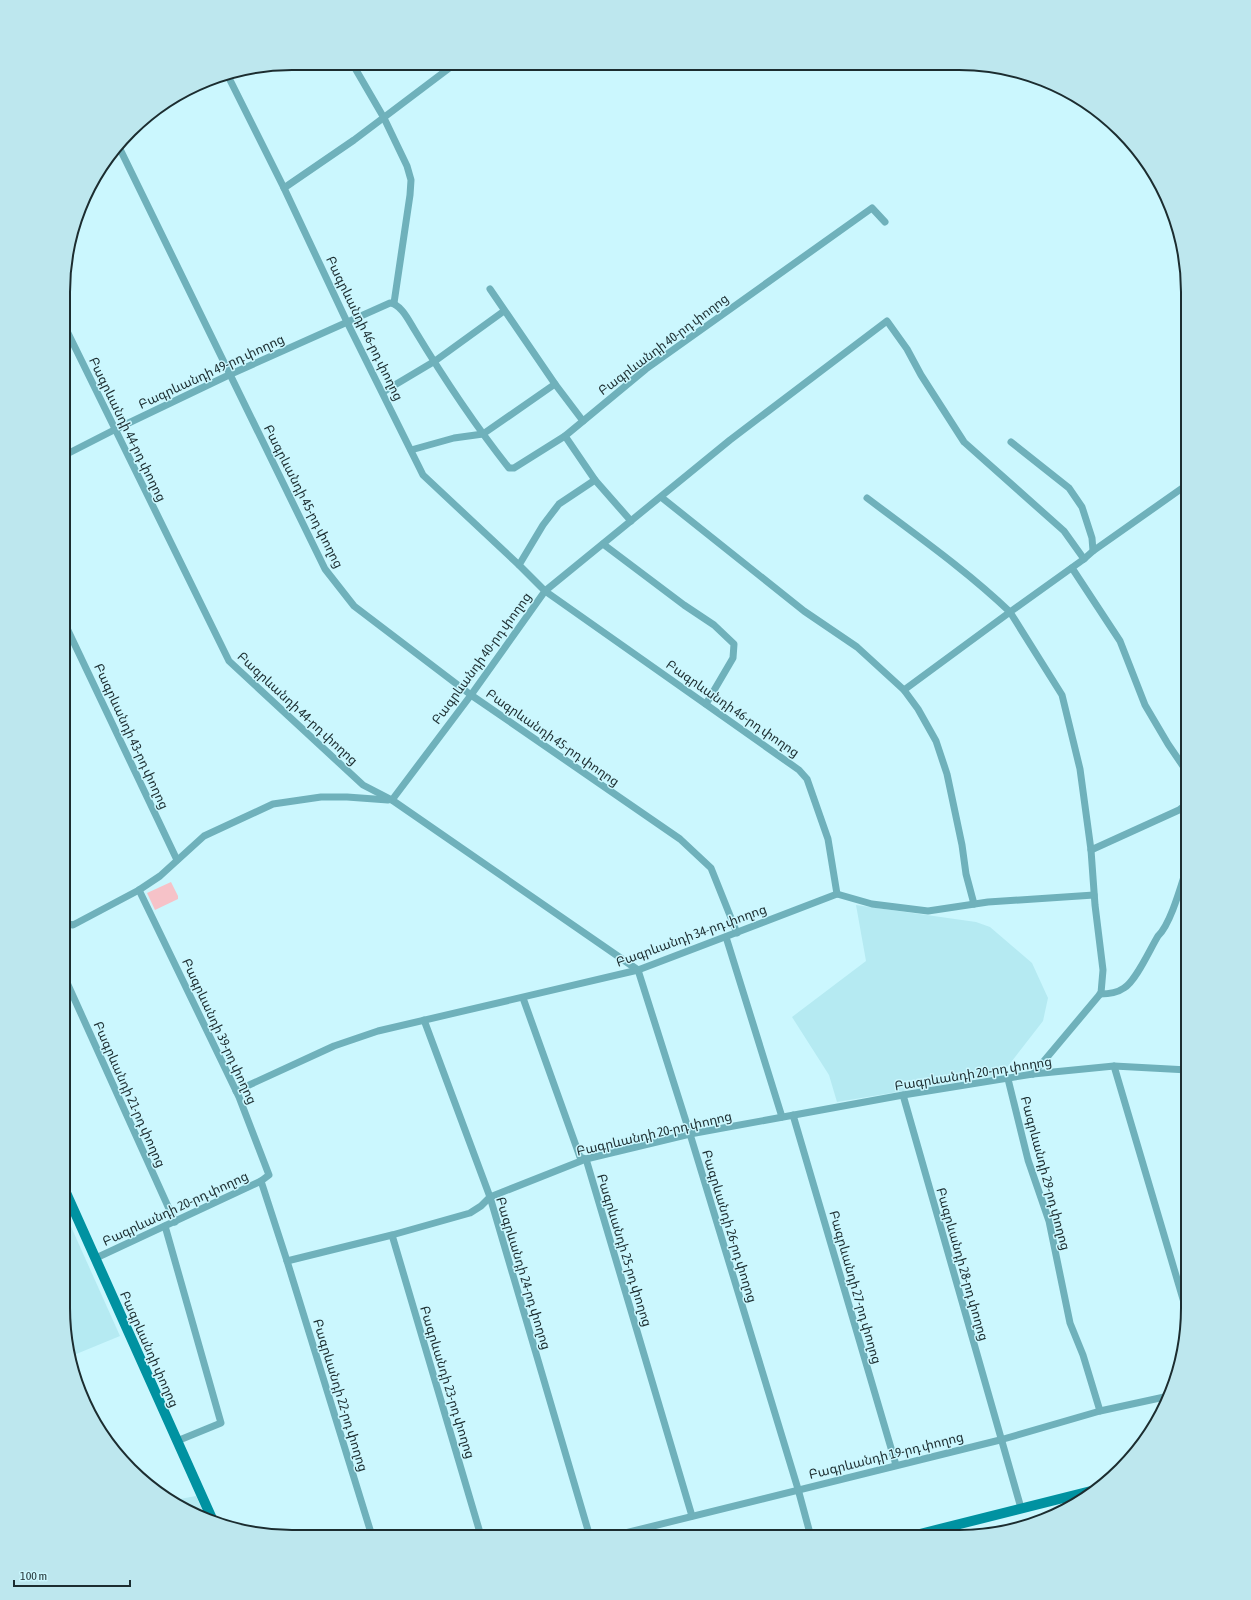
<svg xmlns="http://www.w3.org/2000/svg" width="1251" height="1600" viewBox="0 0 1251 1600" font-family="'Asap Condensed','Noto Sans Armenian',sans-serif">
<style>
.built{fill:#b5eaf2}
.green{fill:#f6c2c8}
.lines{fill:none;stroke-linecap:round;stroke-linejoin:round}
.street{stroke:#6fb1bb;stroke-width:7}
.secondary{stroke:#0092a1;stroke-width:10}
.labels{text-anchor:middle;stroke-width:3;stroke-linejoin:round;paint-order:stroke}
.street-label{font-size:13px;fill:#1c2d30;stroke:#cbf7fe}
.rim{fill:none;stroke:#1c2d30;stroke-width:2}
</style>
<rect width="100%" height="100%" fill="#cbf7fe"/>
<!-- built -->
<g class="built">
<path d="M856 905 976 922 990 927 1032 963 1048 998 1043 1021 1001 1075 837 1102 829 1075 792 1017 866 961Z"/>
<path d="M64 1211 120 1336 69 1357 63 1308V1212Z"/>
<path d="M196 1496 206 1519 172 1502 180 1499Z"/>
</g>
<!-- green -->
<path class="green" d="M171 882 178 896V899L155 910 147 893Z"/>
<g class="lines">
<!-- street -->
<g class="street">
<path d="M352 63 384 118 407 166 411 180 410 195 394 303"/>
<path d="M227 74 284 188 347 322 423 475 519 565"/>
<path d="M119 147 325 569 354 606 471 695 680 839 711 868 737 933"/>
<path d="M284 188 354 140 456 63"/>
<path d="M65 327 229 661 363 785 392 800 638 970 690 1134 798 1489 811 1537"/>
<path d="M555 384 583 421"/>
<path d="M383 392 435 361 504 311"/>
<path d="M1011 442 1069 488 1082 507 1092 538 1093 551 1084 559 1010 612 1062 695 1080 769 1091 850 1095 905 1103 970 1101 993 1033 1074"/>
<path d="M411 450 454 438 483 434 555 384 490 289"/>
<path d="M65 455 114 430 231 374 390 303C401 304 409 321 414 329 443 377 474 424 509 468H514L565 436"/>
<path d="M595 480 631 521"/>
<path d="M661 497 804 611 857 647 904 690 918 709 936 741 947 774 962 845 966 874 974 904"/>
<path d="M867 498C916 535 966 570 1010 612L904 690"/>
<path d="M603 544 684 605 714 625 734 644 733 658 706 704"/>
<path d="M1093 551 1188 484"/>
<path d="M1072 568 1120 641 1145 705 1168 744 1185 769 1188 777"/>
<path d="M64 622 177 860"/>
<path d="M392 800 471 695 545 591 519 565 543 525 559 504 595 480 565 436 646 369 872 208 885 222"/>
<path d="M1091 850 1179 810 1188 803"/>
<path d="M139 890 239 1097 269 1175 261 1181"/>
<path d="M837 894 828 839 807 779 799 770 545 591 730 440 887 321 907 349 921 375 964 442 1064 531 1084 559"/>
<path d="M64 923 73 925 139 890 160 876 204 836 273 804 321 797H347L388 800"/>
<path d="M726 937 782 1117"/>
<path d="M64 976 175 1222"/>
<path d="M1100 994C1109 994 1117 993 1124 988 1136 981 1150 949 1158 936 1171 924 1182 882 1188 864"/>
<path d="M523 998 580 1157 586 1159 692 1516"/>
<path d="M424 1020 490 1197 590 1537"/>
<path d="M1114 1066 1188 1316"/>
<path d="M1008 1079 1028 1160 1049 1221 1070 1323 1083 1355 1100 1411"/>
<path d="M236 1091 334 1046 378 1031 638 970 837 894 872 904 928 911 988 902 1094 895"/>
<path d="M903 1095 1021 1508"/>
<path d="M793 1115 896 1465"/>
<path d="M165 1226 221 1423 177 1441"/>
<path d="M392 1235 481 1536"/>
<path d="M96 1258 261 1181 287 1261 392 1235 470 1213 481 1206 490 1197 586 1159 690 1134 903 1095 1033 1074 1114 1066 1188 1070"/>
<path d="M287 1261 372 1536"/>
<path d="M609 1537 1000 1440 1100 1411 1169 1396"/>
</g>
<!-- secondary -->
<g class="secondary">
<path d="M63 1186 214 1523"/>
<path d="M908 1537 1095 1490"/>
</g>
</g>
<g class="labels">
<!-- street labels -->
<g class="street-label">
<text transform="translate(365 328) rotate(64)" y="5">Բագրևանդի 46-րդ փողոց</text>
<text transform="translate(663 344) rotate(-37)" y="5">Բագրևանդի 40-րդ փողոց</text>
<text transform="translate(211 371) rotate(-25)" y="5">Բագրևանդի 49-րդ փողոց</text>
<text transform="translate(128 429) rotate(64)" y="5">Բագրևանդի 44-րդ փողոց</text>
<text transform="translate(304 496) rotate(63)" y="5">Բագրևանդի 45-րդ փողոց</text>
<text transform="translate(481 658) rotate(-54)" y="5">Բագրևանդի 40-րդ փողոց</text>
<text transform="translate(298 708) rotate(43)" y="5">Բագրևանդի 44-րդ փողոց</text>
<text transform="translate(733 708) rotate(35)" y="5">Բագրևանդի 46-րդ փողոց</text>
<text transform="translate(132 736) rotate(65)" y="5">Բագրևանդի 43-րդ փողոց</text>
<text transform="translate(553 737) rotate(35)" y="5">Բագրևանդի 45-րդ փողոց</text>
<text transform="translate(691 935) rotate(-20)" y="5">Բագրևանդի 34-րդ փողոց</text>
<text transform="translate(220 1031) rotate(65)" y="5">Բագրևանդի 39-րդ փողոց</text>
<text transform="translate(973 1073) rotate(-9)" y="5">Բագրևանդի 20-րդ փողոց</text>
<text transform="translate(130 1094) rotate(66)" y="5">Բագրևանդի 21-րդ փողոց</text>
<text transform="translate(654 1133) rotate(-13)" y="5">Բագրևանդի 20-րդ փողոց</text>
<text transform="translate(1046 1173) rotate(75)" y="5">Բագրևանդի 29-րդ փողոց</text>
<text transform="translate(175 1208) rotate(-25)" y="5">Բագրևանդի 20-րդ փողոց</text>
<text transform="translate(730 1226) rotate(73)" y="5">Բագրևանդի 26-րդ փողոց</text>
<text transform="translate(625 1250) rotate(73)" y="5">Բագրևանդի 25-րդ փողոց</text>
<text transform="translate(963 1264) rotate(74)" y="5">Բագրևանդի 28-րդ փողոց</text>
<text transform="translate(524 1273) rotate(73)" y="5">Բագրևանդի 24-րդ փողոց</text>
<text transform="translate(856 1287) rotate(74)" y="5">Բագրևանդի 27-րդ փողոց</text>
<text transform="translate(150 1349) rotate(66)" y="5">Բագրևանդի փողոց</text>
<text transform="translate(448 1382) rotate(73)" y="5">Բագրևանդի 23-րդ փողոց</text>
<text transform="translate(341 1395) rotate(73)" y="5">Բագրևանդի 22-րդ փողոց</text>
<text transform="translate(886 1455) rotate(-14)" y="5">Բագրևանդի 19-րդ փողոց</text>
</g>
</g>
<!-- crop -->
<path d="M0 0H1251V1600H0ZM292 70H959A222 222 0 0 1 1181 292V1308A222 222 0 0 1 959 1530H292A222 222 0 0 1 70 1308V292A222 222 0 0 1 292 70Z" fill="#bde7ee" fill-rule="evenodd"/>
<path class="rim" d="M292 70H959A222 222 0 0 1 1181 292V1308A222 222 0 0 1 959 1530H292A222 222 0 0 1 70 1308V292A222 222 0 0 1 292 70Z"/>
<!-- scale -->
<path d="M14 1580v6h116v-6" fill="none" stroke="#1c2d30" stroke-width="2"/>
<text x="20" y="1580" font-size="12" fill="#1c2d30" stroke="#cbf7fe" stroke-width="3" paint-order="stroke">100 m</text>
</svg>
